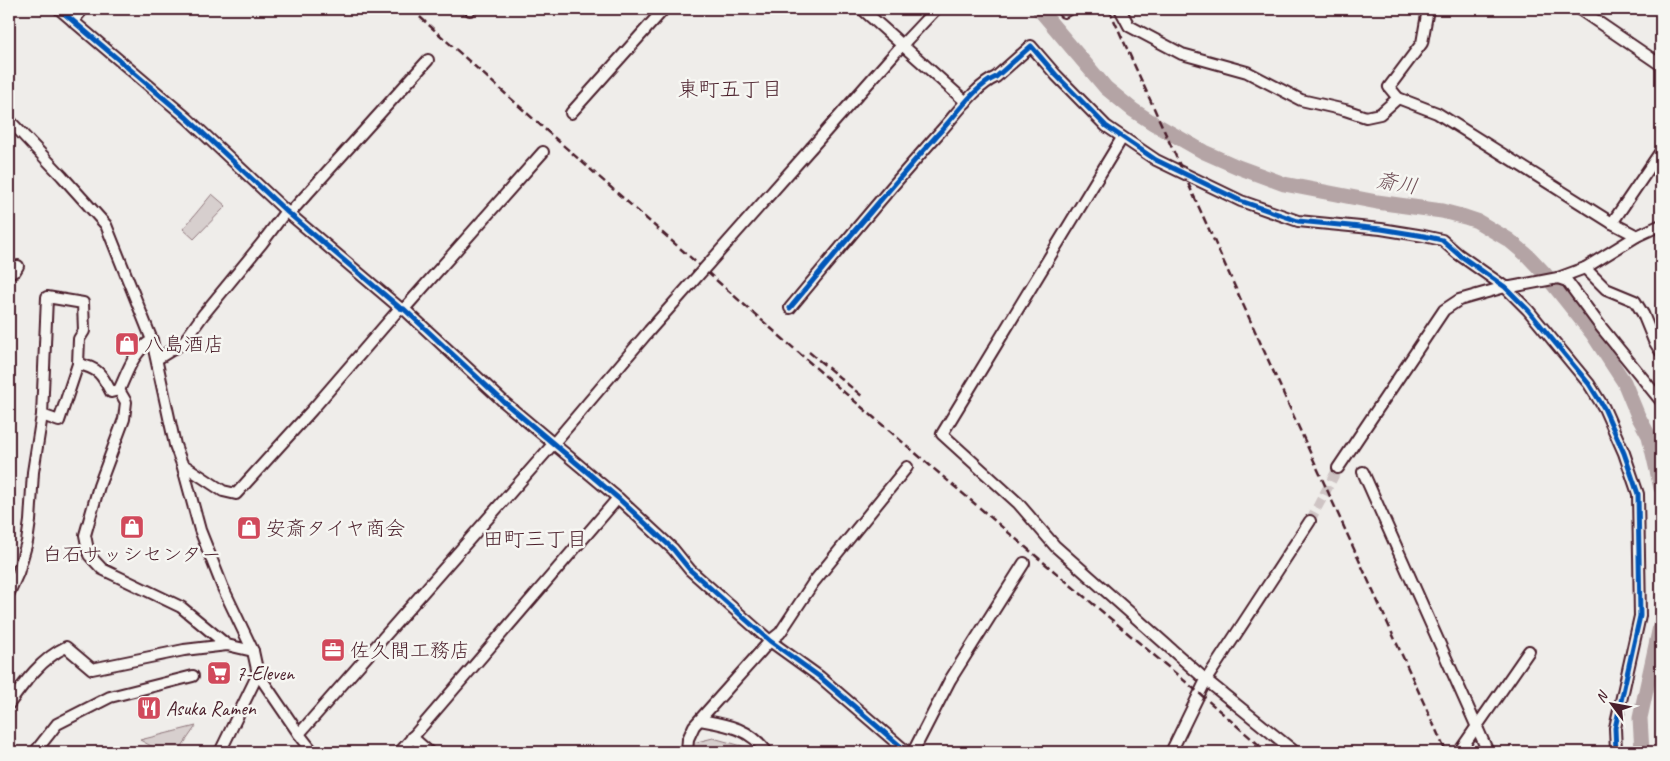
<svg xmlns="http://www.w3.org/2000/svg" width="1670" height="761" viewBox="0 0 1670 761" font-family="Caveat,'Klee One',sans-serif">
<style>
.green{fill:#d7cfce;stroke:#90777c}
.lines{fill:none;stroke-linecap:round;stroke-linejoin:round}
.river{stroke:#b4a4a5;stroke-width:15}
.minor-tunnel{stroke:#cec4c4;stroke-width:10;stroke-dasharray:10 5;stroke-linecap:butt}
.minor-casing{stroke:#4a1f2b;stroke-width:14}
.minor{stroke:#f6f6f2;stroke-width:10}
.rail{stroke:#4a1f2b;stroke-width:2.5;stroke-dasharray:8 4;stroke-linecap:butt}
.minor-bridge-casing{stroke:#4a1f2b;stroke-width:14;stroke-linecap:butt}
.minor-bridge{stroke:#f6f6f2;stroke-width:10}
.cycleway-casing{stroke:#f6f6f2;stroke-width:8}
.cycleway{stroke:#0057b8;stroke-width:5}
.labels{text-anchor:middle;stroke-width:5;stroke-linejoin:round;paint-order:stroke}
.poi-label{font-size:20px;fill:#4a1f2b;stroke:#f6f6f2;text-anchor:start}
.neighbourhood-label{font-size:21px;fill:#4a1f2b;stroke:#f6f6f2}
.water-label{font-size:21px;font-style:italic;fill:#6f4e56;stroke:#f6f6f2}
</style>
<rect width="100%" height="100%" fill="#efedea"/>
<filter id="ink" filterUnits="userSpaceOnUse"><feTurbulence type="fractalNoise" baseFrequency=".02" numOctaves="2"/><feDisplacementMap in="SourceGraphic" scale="10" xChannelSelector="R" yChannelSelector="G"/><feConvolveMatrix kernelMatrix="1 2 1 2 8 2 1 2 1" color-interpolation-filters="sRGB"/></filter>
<g filter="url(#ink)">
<!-- green -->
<g class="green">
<path d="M212 194 226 206 194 239 183 229Z"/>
<path d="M196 726 178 752H162L140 740Z"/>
<path d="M713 738 742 746 752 752H673L677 747Z"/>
</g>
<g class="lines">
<!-- river -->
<g class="river">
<path d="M1039 9 1106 88 1133 110 1153 123 1204 152 1238 167 1284 184 1377 202 1442 211 1465 217 1477 221 1509 240 1528 256 1545 274 1592 333 1624 382 1638 416 1649 436 1661 488"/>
<path d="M1642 752 1640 718 1661 622"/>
</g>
<!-- minor-tunnel -->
<path class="minor-tunnel" d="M1310 521 1338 468"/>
<defs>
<g id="minor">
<path d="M59 9 187 118 286 211 400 308 404 309 504 402 618 498 673 549 690 570 770 641 820 677 907 752"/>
<path d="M862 9 966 102"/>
<path d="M1062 9 1064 12 1069 9"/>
<path d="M1120 9 1129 26 1182 54 1247 72 1301 100 1345 110 1366 117 1380 114 1398 98"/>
<path d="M1428 9 1422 43 1389 87 1398 98 1437 113 1612 223 1637 236"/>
<path d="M1579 9 1661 65"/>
<path d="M470 10 471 9"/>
<path d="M73 21 83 9"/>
<path d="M571 113 664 9"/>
<path d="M9 120 62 176 106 225 152 340 175 445 182 464 200 530 223 588 253 651 258 674 299 734 313 752"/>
<path d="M1122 138 942 434 1018 503 1055 546 1206 680 1295 752"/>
<path d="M812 147 902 45 936 9"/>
<path d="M289 214 428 60"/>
<path d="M1612 223 1661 151"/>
<path d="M9 265 15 271 18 266"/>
<path d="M1585 268 1606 289 1635 301 1643 314 1654 341 1661 352"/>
<path d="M1558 278 1567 281 1601 327 1661 401"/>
<path d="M790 308C839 249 888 190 939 133 955 116 975 86 996 77L1031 46 1056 75 1106 126 1156 160 1241 201 1298 221 1381 229 1424 236 1442 240 1458 254 1505 287 1528 310 1589 384 1604 408 1624 453 1638 494 1640 616 1615 728 1616 752"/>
<path d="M404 309 543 152"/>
<path d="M157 359 183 343 203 315 262 243 286 211"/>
<path d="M119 390 126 402 124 419 99 486 85 535 89 555 102 569 181 607 227 645"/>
<path d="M119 390C128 371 133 352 152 340"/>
<path d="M42 415 59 421 78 364C99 368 102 375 111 392L119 390"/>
<path d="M182 464 223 491 236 494 312 410 400 308"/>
<path d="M1338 468 1444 310 1459 300 1505 287H1511L1558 278 1585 268 1637 236 1661 225"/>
<path d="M1363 472 1488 752"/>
<path d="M9 593 18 573 27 542 30 521 33 472 42 415 47 297 83 303 84 331 79 339 78 364"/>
<path d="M9 704C24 683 42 658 66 647L92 669 184 650 227 645 253 651"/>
<path d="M700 720C728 725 749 728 767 752"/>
<path d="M299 734 554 443 649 331"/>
<path d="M412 737 429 752"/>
<path d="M35 752 57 724 110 697 193 676"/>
<path d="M220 752 258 674"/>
<path d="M400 752 618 498"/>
<path d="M687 752 688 739 694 726 770 641 780 633 813 583 907 467"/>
<path d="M913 752 950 680 1024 563"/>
<path d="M1171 752 1206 680 1310 521"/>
<path d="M1459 752 1529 651"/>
</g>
</defs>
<!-- minor casing -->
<use href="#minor" class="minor-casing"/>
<!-- minor -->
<use href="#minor" class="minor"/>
<!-- rail -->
<g class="rail">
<path d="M411 9 548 132 824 375 1036 556 1199 693 1267 752"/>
<path d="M1109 9 1446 752"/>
<path d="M809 352 863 397"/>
</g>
<defs>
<path id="minor-bridge" d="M649 331 812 147"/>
</defs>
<!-- minor-bridge casing -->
<use href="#minor-bridge" class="minor-bridge-casing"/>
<!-- minor-bridge -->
<use href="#minor-bridge" class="minor-bridge"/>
<defs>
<g id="cycleway">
<path d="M59 9 187 118 286 211 400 308 404 309 504 402 618 498 673 549 690 570 770 641 820 677 907 752"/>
<path d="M790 308C839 249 888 190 939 133 955 116 975 86 996 77L1031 46 1056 75 1106 126 1156 160 1241 201 1298 221 1381 229 1424 236 1442 240 1458 254 1505 287 1528 310 1589 384 1604 408 1624 453 1638 494 1640 616 1615 728 1616 752"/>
</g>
</defs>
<!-- cycleway casing -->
<use href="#cycleway" class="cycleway-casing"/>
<!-- cycleway -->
<use href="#cycleway" class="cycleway"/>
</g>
</g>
<!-- icons -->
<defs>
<symbol id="shop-square" viewBox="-11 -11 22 22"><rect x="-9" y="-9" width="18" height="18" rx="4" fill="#d1495b" stroke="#f6f6f2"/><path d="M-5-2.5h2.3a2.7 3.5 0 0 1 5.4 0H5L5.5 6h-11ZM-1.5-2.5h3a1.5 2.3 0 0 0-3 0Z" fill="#fff"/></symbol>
<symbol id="office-square" viewBox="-11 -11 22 22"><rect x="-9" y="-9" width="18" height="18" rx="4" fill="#d1495b" stroke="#f6f6f2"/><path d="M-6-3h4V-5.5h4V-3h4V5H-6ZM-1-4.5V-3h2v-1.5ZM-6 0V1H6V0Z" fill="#fff"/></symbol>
<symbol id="supermarket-square" viewBox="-11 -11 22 22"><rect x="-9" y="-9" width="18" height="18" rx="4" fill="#d1495b" stroke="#f6f6f2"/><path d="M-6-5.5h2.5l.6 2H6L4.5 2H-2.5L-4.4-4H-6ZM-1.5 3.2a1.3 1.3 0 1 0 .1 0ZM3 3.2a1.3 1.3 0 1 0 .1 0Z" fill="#fff"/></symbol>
<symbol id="restaurant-square" viewBox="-11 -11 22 22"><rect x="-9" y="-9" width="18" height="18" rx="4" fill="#d1495b" stroke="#f6f6f2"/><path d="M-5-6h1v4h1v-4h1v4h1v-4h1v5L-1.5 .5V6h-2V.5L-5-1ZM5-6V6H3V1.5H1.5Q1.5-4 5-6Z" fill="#fff"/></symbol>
</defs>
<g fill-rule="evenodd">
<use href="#shop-square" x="113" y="330" width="28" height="28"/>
<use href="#shop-square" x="118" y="513" width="28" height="28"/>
<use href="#shop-square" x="235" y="514" width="28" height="28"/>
<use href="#office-square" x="319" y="636" width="28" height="28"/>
<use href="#supermarket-square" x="205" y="659" width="28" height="28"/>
<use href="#restaurant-square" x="135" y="694" width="28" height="28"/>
</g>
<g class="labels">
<!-- poi labels -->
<g class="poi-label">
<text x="144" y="351">八島酒店</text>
<text x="266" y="535">安斎タイヤ商会</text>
<text x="132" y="561" text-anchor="middle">白石サッシセンター</text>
<text x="350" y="657">佐久間工務店</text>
<text x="236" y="680">7-Eleven</text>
<text x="166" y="715">Asuka Ramen</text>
</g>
<!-- neighbourhood labels -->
<g class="neighbourhood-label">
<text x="730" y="96">東町五丁目</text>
<text x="535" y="546">田町三丁目</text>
</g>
<!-- water labels -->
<g class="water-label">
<text transform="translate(1397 183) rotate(10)" y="7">斎川</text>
</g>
</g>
<!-- margin -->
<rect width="1670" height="761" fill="none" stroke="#f6f6f2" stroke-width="30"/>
<rect x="15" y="15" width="1640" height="731" fill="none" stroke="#4a1f2b" stroke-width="2" filter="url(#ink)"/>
<!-- north arrow -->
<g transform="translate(1612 704) rotate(302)" stroke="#f6f6f2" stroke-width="4" paint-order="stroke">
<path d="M0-4L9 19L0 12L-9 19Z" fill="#4a1f2b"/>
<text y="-8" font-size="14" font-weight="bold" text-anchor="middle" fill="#4a1f2b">N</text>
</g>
</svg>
